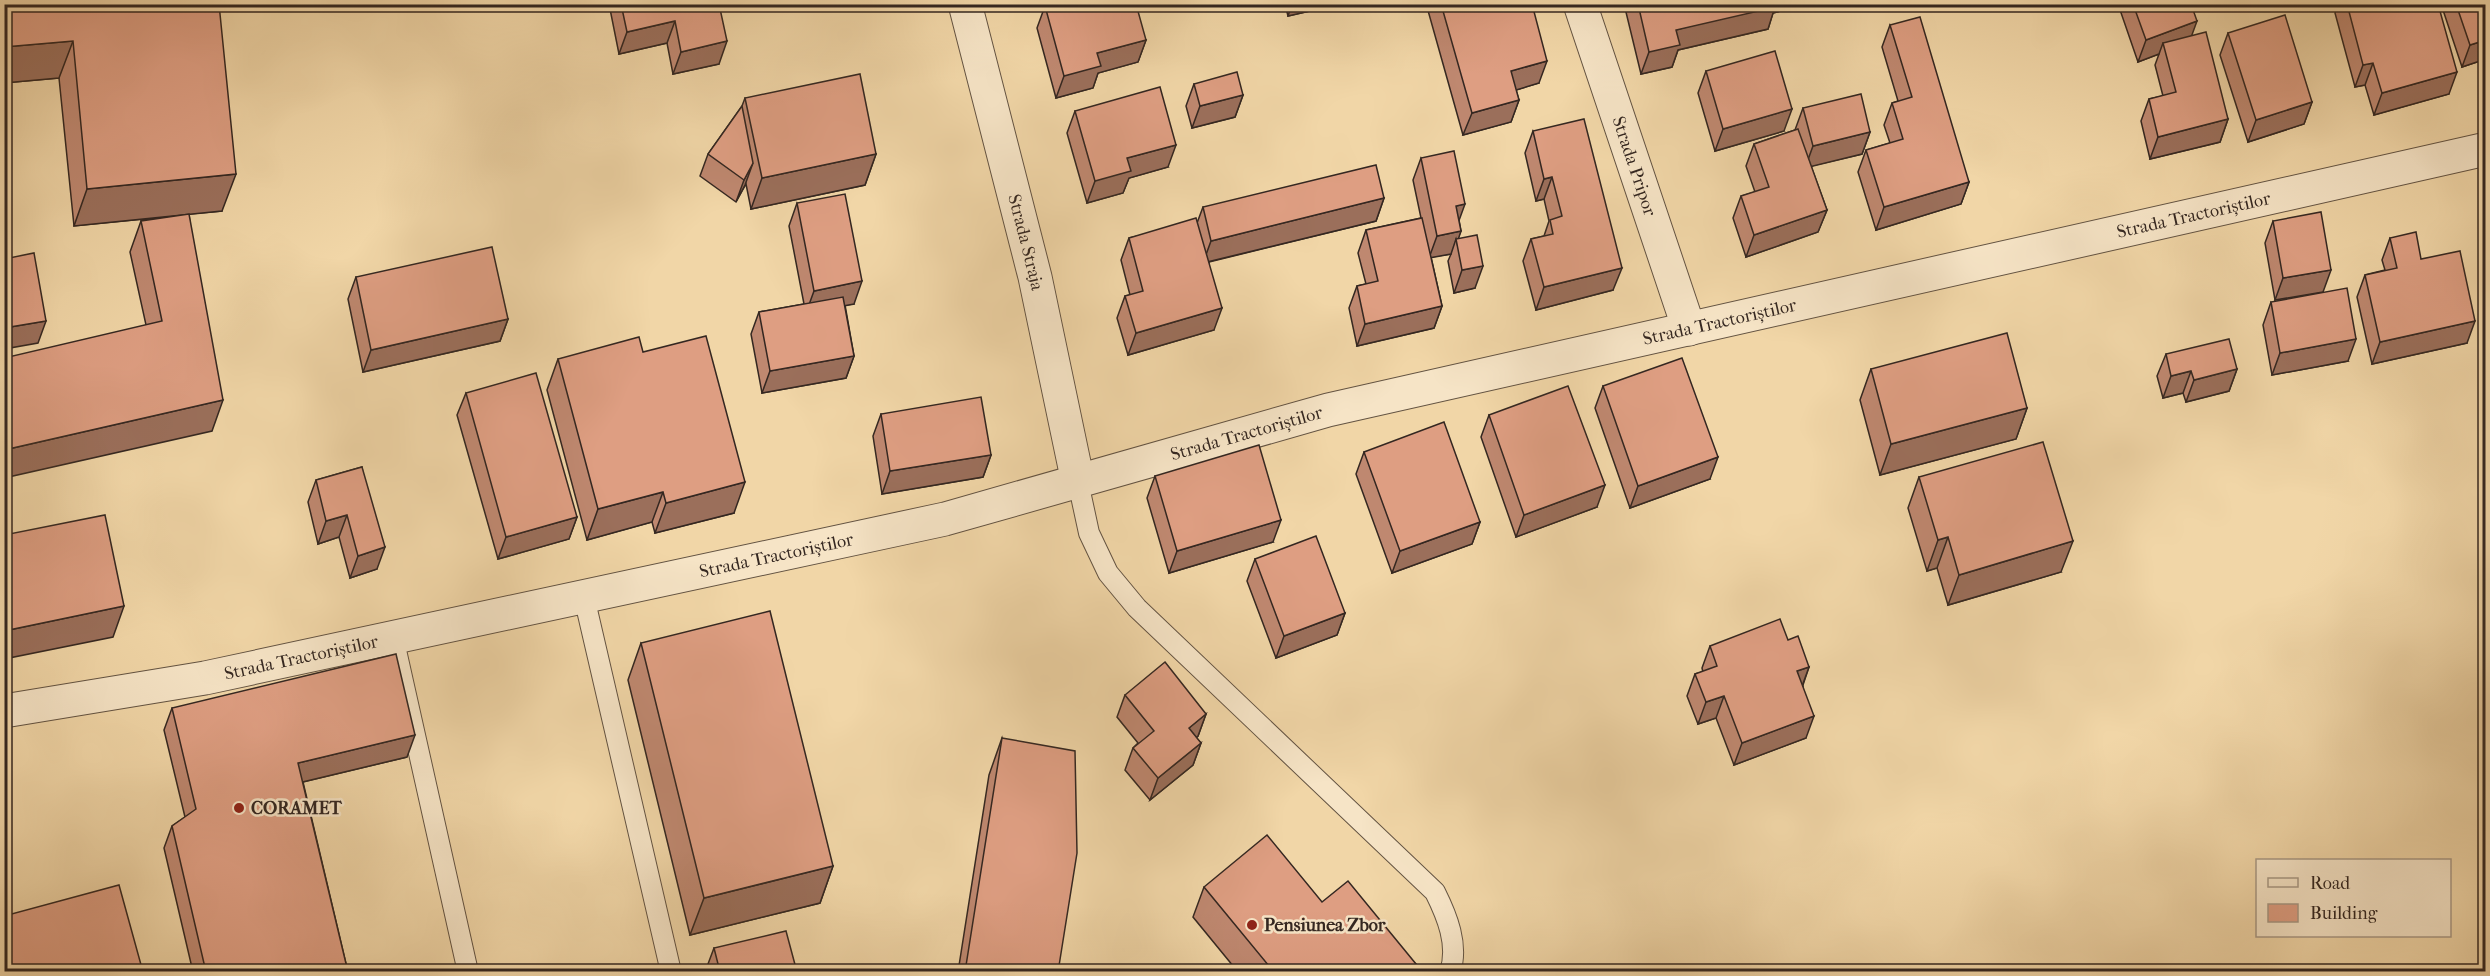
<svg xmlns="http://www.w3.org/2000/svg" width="2490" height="976" viewBox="0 0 2490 976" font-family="'IM FELL French Canon',serif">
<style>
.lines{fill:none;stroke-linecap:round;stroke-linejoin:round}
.service-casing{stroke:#635342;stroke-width:22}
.minor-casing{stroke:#635342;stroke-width:35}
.service{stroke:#f6e4c6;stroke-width:20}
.minor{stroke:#f6e4c6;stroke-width:33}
.wall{fill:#bf8870;stroke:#342721;stroke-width:1.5}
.shaded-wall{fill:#9b6f5b;stroke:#342721;stroke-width:1.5}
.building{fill:#de9e82;stroke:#342721;stroke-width:1.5}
.poi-dot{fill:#8f2418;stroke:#f6e4c6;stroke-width:2}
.labels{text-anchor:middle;stroke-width:5;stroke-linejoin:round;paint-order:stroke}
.street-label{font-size:18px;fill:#342721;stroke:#f6e4c6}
.poi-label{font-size:18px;font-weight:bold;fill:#342721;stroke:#f6e4c6;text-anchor:start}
</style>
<rect width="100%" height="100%" fill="#f1d6a7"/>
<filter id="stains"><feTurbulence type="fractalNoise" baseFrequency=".00333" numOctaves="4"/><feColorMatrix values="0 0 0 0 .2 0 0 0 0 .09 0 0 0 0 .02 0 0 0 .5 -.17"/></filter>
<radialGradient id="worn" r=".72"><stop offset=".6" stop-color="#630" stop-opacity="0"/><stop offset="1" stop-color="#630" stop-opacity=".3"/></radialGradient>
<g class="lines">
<defs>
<g id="service">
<path d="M1078 482 1089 533 1108 573 1137 608 1435 892C1447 916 1459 945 1450 972"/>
<path d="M584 597 671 972"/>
<path d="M393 637 468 972"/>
</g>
<g id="minor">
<path id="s1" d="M965 4 1035 277 1078 482"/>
<path id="s2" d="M1580 4 1689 329"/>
<path id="s3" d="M4 711 205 678 945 519 1328 410 2486 149"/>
</g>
</defs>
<!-- service casing -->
<use href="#service" class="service-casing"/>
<!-- minor casing -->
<use href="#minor" class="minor-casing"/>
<!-- service -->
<use href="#service" class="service"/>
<!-- minor -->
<use href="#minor" class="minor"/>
</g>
<!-- wall -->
<g class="wall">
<path d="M4 4H219L222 211 189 214 212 431 146 325 130 252 141 221 175 216 74 226 59 78 4 83Z"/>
<path d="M609 4H719V64L673 74 667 43 619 54Z"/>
<path d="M1285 4H1332V6L1288 16Z"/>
<path d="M1428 4H1496L1539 83 1516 90 1519 100 1511 122 1463 135 1427 7Z"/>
<path d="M1627 4H1807L1773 13 1768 29 1678 50 1672 67 1641 74 1625 8Z"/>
<path d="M2118 4H2191V35L2228 119 2220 142 2150 159 2141 121 2149 99 2163 96 2155 65 2159 54 2138 62Z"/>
<path d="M2338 4H2438L2449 94 2374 115 2365 85 2355 87 2335 13Z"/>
<path d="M2441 4H2486V59L2462 67Z"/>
<path d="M1045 6 1146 40 1138 62 1098 73 1093 88 1056 98 1037 28Z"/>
<path d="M1890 25 1969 182 1961 204 1876 230 1858 172 1866 150 1890 143 1884 125 1892 103 1898 101 1882 47Z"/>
<path d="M2228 33 2312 102 2304 124 2248 142 2220 55Z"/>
<path d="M1706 71 1784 131 1715 151 1698 93Z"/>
<path d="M1194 84 1243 95 1235 117 1192 128 1186 106Z"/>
<path d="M745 98 876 154 865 185 751 209 746 184 736 202 700 176 708 154 742 106Z"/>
<path d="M1803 108 1870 132 1862 154 1811 166 1827 210 1818 232 1746 257 1733 218 1741 196 1755 192 1746 166 1754 144 1795 130Z"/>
<path d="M1075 111 1168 167 1129 178 1123 193 1087 203 1067 133Z"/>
<path d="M1533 131 1613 290 1536 310 1523 261 1531 239 1544 236 1549 221 1544 199 1536 201 1525 153Z"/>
<path d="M1421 158 1459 220 1461 231 1458 238 1475 288 1454 293 1448 261 1451 254 1431 257 1442 306 1434 328 1357 346 1349 308 1357 286 1366 284 1358 253 1366 230 1421 218 1413 180Z"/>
<path d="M1384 198 1376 221 1209 262 1214 330 1128 355 1117 318 1125 296 1130 295 1121 260 1129 238 1197 223 1203 207Z"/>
<path d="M797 203 854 304 845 305 854 356 846 378 762 393 751 334 759 312 804 304 789 226Z"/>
<path d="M2273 221 2323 292 2275 300 2265 243Z"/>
<path d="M2390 238 2421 259 2467 343 2372 364 2357 297 2365 275 2385 270 2382 260Z"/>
<path d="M356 277 508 319 500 341 363 372 348 299Z"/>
<path d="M2271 302 2348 361 2272 375 2263 325Z"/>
<path d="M643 352 734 513 655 533 652 522 587 540 547 390 558 359Z"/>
<path d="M2166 354 2237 369 2229 391 2186 402 2183 393 2163 398 2157 376Z"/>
<path d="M1871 369 2027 408 2016 439 1880 475 1860 400Z"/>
<path d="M1603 386 1710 479 1630 508 1595 408Z"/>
<path d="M466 393 577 517 569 539 498 559 457 415Z"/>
<path d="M881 414 991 455 983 477 882 494 873 436Z"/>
<path d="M1489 415 1597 507 1516 537 1481 437Z"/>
<path d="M1364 452 1480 522 1472 544 1392 573 1356 474Z"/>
<path d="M362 467 377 569 350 578 339 537 318 544 308 502 316 480Z"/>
<path d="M1155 476 1273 542 1169 573 1147 498Z"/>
<path d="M1919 477 2061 572 1948 605 1937 568 1927 571 1908 508Z"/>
<path d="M1255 559 1345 613 1337 635 1276 658 1247 581Z"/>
<path d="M1788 640 1809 667 1803 685 1806 738 1734 765 1716 718 1698 724 1687 696 1695 674 1703 672 1702 668 1710 646Z"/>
<path d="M641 643 833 866 820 903 690 935 628 680Z"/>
<path d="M1125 695 1206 714 1198 736 1196 738 1201 743 1193 765 1150 800 1125 770 1133 748 1138 743 1117 717Z"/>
<path d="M172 708 407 757 303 782 348 972H193L164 848 172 826 185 817 164 730Z"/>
<path d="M1002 738 1058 972H958L989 775Z"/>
<path d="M1204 887 1322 902 1416 964 1413 972H1238L1193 917Z"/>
<path d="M714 948 797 972H705Z"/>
</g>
<!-- shaded-wall -->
<g class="shaded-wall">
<path d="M1292 4H1332V6L1288 16Z"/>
<path d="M1768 4H1807L1773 13 1768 29 1678 50 1672 67 1641 74 1649 52 1676 30Z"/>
<path d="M675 21 667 43 619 54 627 32Z"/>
<path d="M2197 21 2189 43H2163L2159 54 2138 62 2146 40Z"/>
<path d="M1146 40 1138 62 1098 73 1093 88 1056 98 1064 76 1097 53Z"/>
<path d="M2486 40V59L2462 67 2470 45Z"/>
<path d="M73 41 59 78 4 83V47Z"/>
<path d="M727 41 719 64 673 74 681 52Z"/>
<path d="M1547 61 1539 83 1503 94 1511 71Z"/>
<path d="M2373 63 2365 85 2355 87 2363 65Z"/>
<path d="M2457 72 2449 94 2374 115 2382 93Z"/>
<path d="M1243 95 1235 117 1192 128 1200 106Z"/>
<path d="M1519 100 1511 122 1463 135 1472 113Z"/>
<path d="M2312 102 2304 124 2248 142 2256 120Z"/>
<path d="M1792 109 1784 131 1715 151 1723 129Z"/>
<path d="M2228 119 2220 142 2150 159 2158 137Z"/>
<path d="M1870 132 1862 154 1805 168 1813 146Z"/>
<path d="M1176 145 1168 167 1129 178 1123 193 1087 203 1095 181 1127 158Z"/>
<path d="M876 154 865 185 751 209 762 178Z"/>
<path d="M753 163 745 185 736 202 744 180Z"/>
<path d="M236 174 222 211 74 226 87 189Z"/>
<path d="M1552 177 1544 199 1536 201 1544 179Z"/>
<path d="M1969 182 1961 204 1876 230 1884 207Z"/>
<path d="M1384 198 1376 221 1203 263 1211 241Z"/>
<path d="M1465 204 1457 226 1456 206Z"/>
<path d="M1827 210 1818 232 1746 257 1754 235Z"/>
<path d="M1461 231 1457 243 1456 239 1451 254 1429 258 1437 236Z"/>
<path d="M1483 266 1475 288 1454 293 1462 270Z"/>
<path d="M1622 268 1613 290 1536 310 1544 287Z"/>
<path d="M2331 270 2323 292 2275 300 2283 278Z"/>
<path d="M862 281 854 304 806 313 814 291Z"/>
<path d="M1442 306 1434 328 1357 346 1365 324Z"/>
<path d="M1222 308 1214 330 1128 355 1136 333Z"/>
<path d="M508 319 500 341 363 372 371 350Z"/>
<path d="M46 321 38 343 4 349V328Z"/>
<path d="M2475 321 2467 343 2372 364 2380 342Z"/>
<path d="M2356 339 2348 361 2272 375 2280 353Z"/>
<path d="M854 356 846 378 762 393 770 371Z"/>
<path d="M2237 369 2229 391 2186 402 2194 380Z"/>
<path d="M2191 371 2183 393 2163 398 2171 376Z"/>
<path d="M223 400 212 431 4 478V450Z"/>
<path d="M2027 408 2016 439 1880 475 1891 444Z"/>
<path d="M991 455 983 477 882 494 890 471Z"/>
<path d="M1718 457 1710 479 1630 508 1638 486Z"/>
<path d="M745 482 734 513 655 533 666 503Z"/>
<path d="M1605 485 1597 507 1516 537 1524 515Z"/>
<path d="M663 492 652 522 587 540 598 509Z"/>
<path d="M347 515 339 537 318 544 326 521Z"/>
<path d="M577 517 569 539 498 559 506 537Z"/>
<path d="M1281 520 1273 542 1169 573 1177 551Z"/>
<path d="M1480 522 1472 544 1392 573 1400 551Z"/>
<path d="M1948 537 1937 568 1927 571 1938 540Z"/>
<path d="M2073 541 2061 572 1948 605 1959 575Z"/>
<path d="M385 547 377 569 350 578 358 556Z"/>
<path d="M124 606 113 637 4 659V631Z"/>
<path d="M1345 613 1337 635 1276 658 1284 636Z"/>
<path d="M1809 667 1801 689 1797 671Z"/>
<path d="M1724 696 1716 718 1698 724 1706 702Z"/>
<path d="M1206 714 1198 736 1181 750 1189 728Z"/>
<path d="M1814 716 1806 738 1734 765 1742 743Z"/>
<path d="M415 735 407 757 290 785 298 763Z"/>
<path d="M1201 743 1193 765 1150 800 1158 778Z"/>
<path d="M833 866 820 903 690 935 704 898Z"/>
<path d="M1416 964 1413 972H1407Z"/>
</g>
<!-- building -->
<g class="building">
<path d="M4 4H219L236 174 87 189 73 41 4 47Z"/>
<path d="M621 4H719L727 41 681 52 675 21 627 32Z"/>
<path d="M1049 4H1136L1146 40 1097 53 1101 66 1064 76 1045 6Z"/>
<path d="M1441 4H1532L1547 61 1511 71 1519 100 1472 113Z"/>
<path d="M1638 4H1775L1776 7 1676 30 1680 45 1649 52Z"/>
<path d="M2133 4H2191L2197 21 2146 40Z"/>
<path d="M2347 4H2438L2457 72 2382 93 2373 63 2363 65Z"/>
<path d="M2456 4H2486V40L2470 45Z"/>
<path d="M2285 15 2312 102 2256 120 2228 33Z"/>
<path d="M1920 17 1969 182 1884 207 1866 150 1903 139 1892 103 1912 97 1890 25Z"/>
<path d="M2206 32 2228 119 2158 137 2149 99 2176 92 2163 43Z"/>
<path d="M1775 51 1792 109 1723 129 1706 71Z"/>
<path d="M1237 72 1243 95 1200 106 1194 84Z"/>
<path d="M860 74 876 154 762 178 745 98Z"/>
<path d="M1160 87 1176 145 1127 158 1131 171 1095 181 1075 111Z"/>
<path d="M1861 94 1870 132 1813 146 1803 108Z"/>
<path d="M742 106 753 163 744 180 708 154Z"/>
<path d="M1584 119 1622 268 1544 287 1531 239 1553 234 1550 220 1562 216 1552 177 1544 179 1533 131Z"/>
<path d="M1798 129 1827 210 1754 235 1741 196 1769 187 1754 144Z"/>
<path d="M1454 151 1465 204 1456 206 1461 231 1437 236 1421 158Z"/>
<path d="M1376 165 1384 198 1211 241 1203 207Z"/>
<path d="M845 194 862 281 814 291 797 203Z"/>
<path d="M2321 212 2331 270 2283 278 2273 221Z"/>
<path d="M189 214 223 400 4 450V358L162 321 141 221Z"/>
<path d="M1196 218 1222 308 1136 333 1125 296 1143 291 1129 238Z"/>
<path d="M1422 218 1442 306 1365 324 1357 286 1378 281 1366 230Z"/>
<path d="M2416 232 2421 259 2460 251 2475 321 2380 342 2365 275 2397 268 2390 238Z"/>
<path d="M1477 235 1483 266 1462 270 1456 239Z"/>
<path d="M492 247 508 319 371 350 356 277Z"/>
<path d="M34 253 46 321 4 328V259Z"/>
<path d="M2347 288 2356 339 2280 353 2271 302Z"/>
<path d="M843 297 854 356 770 371 759 312Z"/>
<path d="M2007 333 2027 408 1891 444 1871 369Z"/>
<path d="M706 336 745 482 666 503 663 492 598 509 558 359 639 337 643 352Z"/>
<path d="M2229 339 2237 369 2194 380 2191 371 2171 376 2166 354Z"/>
<path d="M1682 358 1718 457 1638 486 1603 386Z"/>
<path d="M536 373 577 517 506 537 466 393Z"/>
<path d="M1568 386 1605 485 1524 515 1489 415Z"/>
<path d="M981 397 991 455 890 471 881 414Z"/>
<path d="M1444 422 1480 522 1400 551 1364 452Z"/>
<path d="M2043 442 2073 541 1959 575 1948 537 1938 540 1919 477Z"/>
<path d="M1259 445 1281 520 1177 551 1155 476Z"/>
<path d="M362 467 385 547 358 556 347 515 326 521 316 480Z"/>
<path d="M105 515 124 606 4 631V535Z"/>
<path d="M1316 536 1345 613 1284 636 1255 559Z"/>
<path d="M770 611 833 866 704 898 641 643Z"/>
<path d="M1780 619 1788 640 1798 636 1809 667 1797 671 1814 716 1742 743 1724 696 1706 702 1695 674 1717 666 1710 646Z"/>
<path d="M396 654 415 735 298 763 348 972H206L172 826 196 809 172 708Z"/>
<path d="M1165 662 1206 714 1189 728 1201 743 1158 778 1133 748 1154 731 1125 695Z"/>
<path d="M1002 738 1075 751 1077 853 1058 972H965Z"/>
<path d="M1267 835 1322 902 1348 881 1416 964 1407 972H1274L1204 887Z"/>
<path d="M119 885 143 972H4V916Z"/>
<path d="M786 931 797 972H720L714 948Z"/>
<path d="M618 966 628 972H600L603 967Z"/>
</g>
<!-- markers -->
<g class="poi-dot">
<circle cx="239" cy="808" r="6"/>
<circle cx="1252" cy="925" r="6"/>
</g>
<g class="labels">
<!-- street labels -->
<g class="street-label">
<text dy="6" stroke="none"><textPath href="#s2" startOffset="171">Strada Pripor</textPath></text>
<text dy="6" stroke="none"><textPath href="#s3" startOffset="2246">Strada Tractoriștilor</textPath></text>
<text dy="6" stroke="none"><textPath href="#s1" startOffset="246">Strada Straja</textPath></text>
<text dy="6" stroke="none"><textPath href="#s3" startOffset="1760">Strada Tractoriștilor</textPath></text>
<text dy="6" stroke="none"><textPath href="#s3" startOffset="1274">Strada Tractoriștilor</textPath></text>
<text dy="6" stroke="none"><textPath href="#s3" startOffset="788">Strada Tractoriștilor</textPath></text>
<text dy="6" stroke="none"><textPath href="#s3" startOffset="302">Strada Tractoriștilor</textPath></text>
</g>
<!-- poi labels -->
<g class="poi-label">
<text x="251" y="814">CORAMET</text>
<text x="1264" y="931">Pensiunea Zbor</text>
</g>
</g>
<!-- margin -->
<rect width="2490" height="976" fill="none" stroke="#f1d6a7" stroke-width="24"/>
<rect x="6" y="6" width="2478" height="964" fill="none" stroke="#342721" stroke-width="3"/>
<rect x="12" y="12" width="2466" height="952" fill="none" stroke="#342721" stroke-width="1.5"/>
<!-- legend -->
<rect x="2256" y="859" width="195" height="78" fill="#f6e4c6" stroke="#a89884" stroke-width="1.5"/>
<rect x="2268" y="878" width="30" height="9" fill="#f6e4c6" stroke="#a89884" stroke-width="1.5"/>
<text x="2310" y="889" font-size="18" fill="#342721">Road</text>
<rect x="2268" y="904" width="30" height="18" fill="#de9e82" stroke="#a89884" stroke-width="1.5"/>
<text x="2310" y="919" font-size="18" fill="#342721">Building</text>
<rect width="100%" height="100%" filter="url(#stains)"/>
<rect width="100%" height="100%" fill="url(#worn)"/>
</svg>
